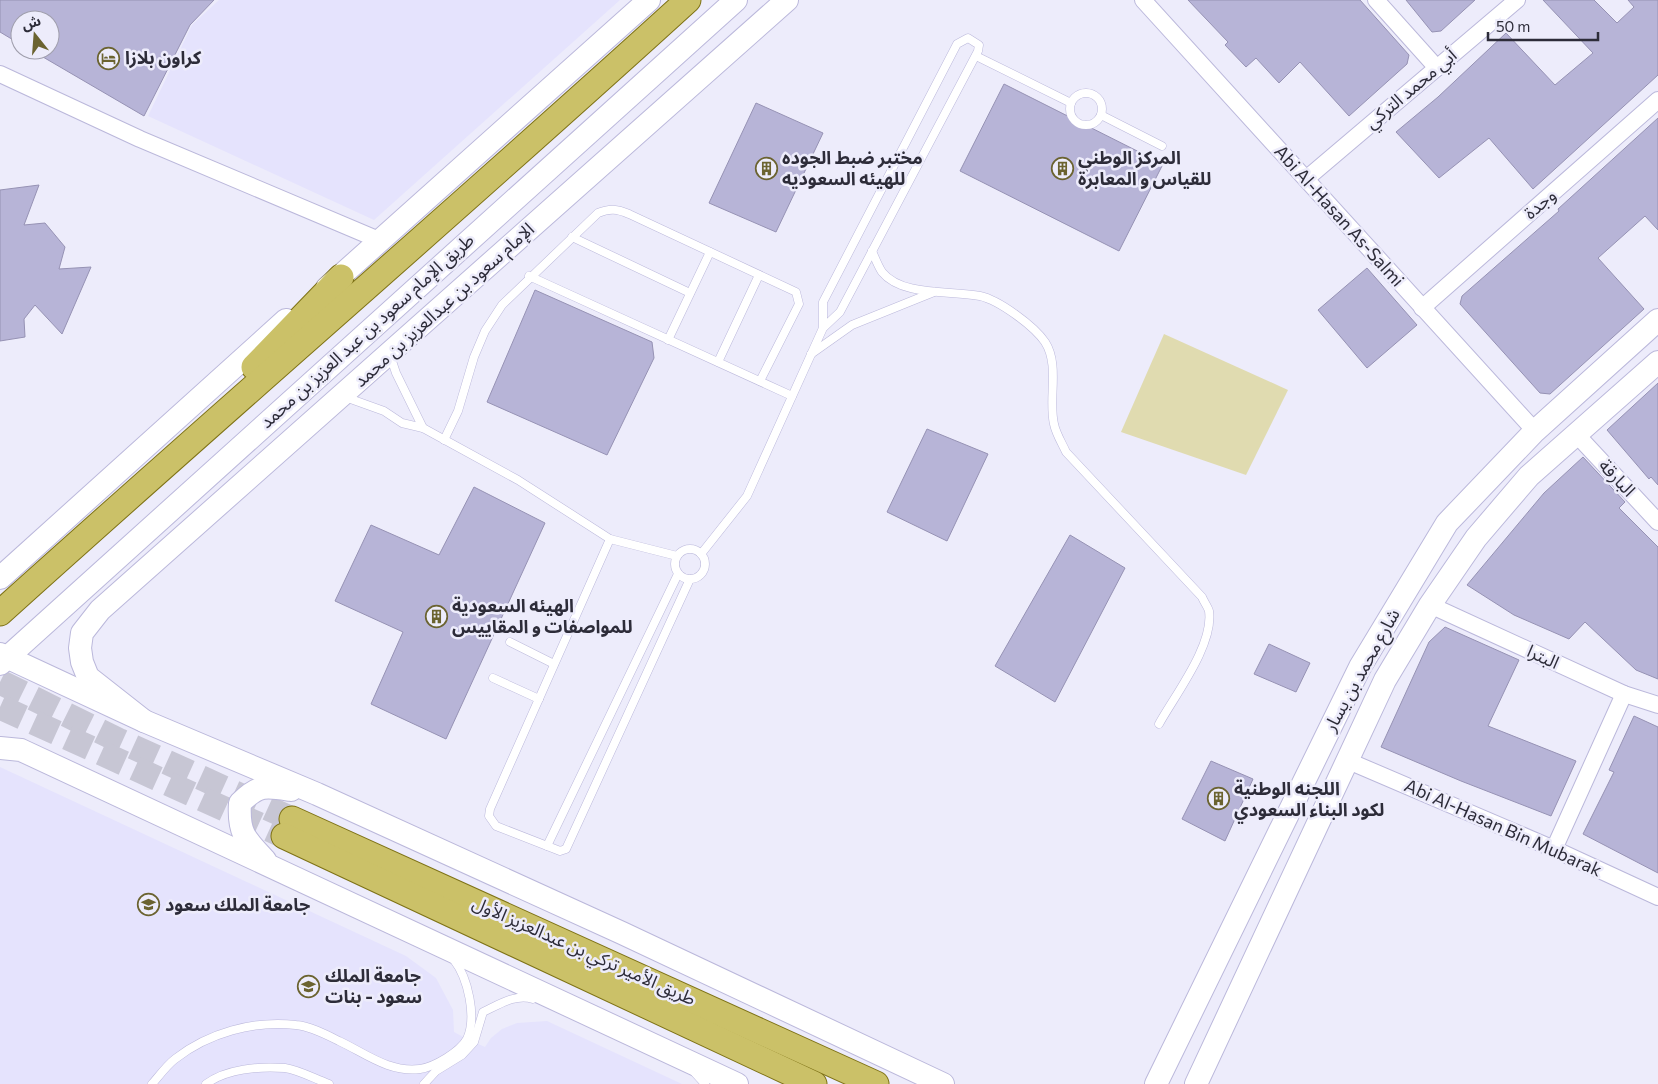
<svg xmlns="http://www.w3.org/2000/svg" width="1658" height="1084" viewBox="0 0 1658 1084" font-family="Commissioner,'Noto Sans Arabic',sans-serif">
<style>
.built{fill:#e5e3fd}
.green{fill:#e0dbb0}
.building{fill:#b7b4d7;stroke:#9692b4}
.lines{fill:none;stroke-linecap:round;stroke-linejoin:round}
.primary-tunnel{stroke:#c7c6d4;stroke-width:25;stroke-dasharray:25 12;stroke-linecap:butt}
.lane-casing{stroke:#bbb8db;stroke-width:9}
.street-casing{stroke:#bbb8db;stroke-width:18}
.secondary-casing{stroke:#bbb8db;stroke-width:24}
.primary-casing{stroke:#7e7216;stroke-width:27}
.lane{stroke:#fff;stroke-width:8}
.street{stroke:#fff;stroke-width:16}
.secondary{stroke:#fff;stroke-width:22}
.primary{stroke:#cbc168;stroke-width:25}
.labels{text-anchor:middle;stroke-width:5;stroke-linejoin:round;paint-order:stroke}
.poi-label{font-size:18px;font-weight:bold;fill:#2d2c39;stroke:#edecfb;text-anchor:start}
.street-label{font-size:18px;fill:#2d2c39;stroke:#edecfb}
</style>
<rect width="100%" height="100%" fill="#edecfb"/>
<!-- built -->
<g class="built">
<path d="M219 0H620L374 220 148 116 192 25Z"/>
<path d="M0 767 406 956 436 978 453 1010 454 1032 467 1039 485 1047 491 1038 502 1029 517 1023 547 1021 682 1084H0Z"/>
</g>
<!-- green -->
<path class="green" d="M1164 334 1288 390 1246 475 1121 432Z"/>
<!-- building -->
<g class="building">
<path d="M0 0H214L190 25 144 116 31 50H50V20H20V44L0 32Z"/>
<path d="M1188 0H1360L1409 55 1407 64 1349 116 1300 62 1279 83 1256 58 1246 67 1225 45 1228 42Z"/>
<path d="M1406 0H1475L1441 31 1432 32Z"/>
<path d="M1543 0H1594L1617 23 1634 7 1628 0H1658V75L1533 189 1489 138 1439 178 1396 132 1438 97 1506 33 1555 85 1593 53Z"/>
<path d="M1004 84 1163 164 1119 251 960 171Z"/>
<path d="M756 103 823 133 776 232 709 203Z"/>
<path d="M1658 118V230L1645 216 1598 258 1644 309 1550 394 1540 393 1460 304 1462 296 1559 211 1558 209Z"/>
<path d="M39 185 24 225 45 223 65 247 59 269 91 267 62 334 35 305 24 319 25 337 0 341V190Z"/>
<path d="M1367 268 1417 325 1367 368 1318 310Z"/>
<path d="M535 290 652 342 654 358 607 455 487 402Z"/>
<path d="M1658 383V485L1651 477 1649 479 1607 430Z"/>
<path d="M927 429 988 454 947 541 887 512Z"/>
<path d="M1583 457 1625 502 1619 508 1658 547V679L1636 670 1585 622 1569 639 1514 615 1467 585 1544 493Z"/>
<path d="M474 487 545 523 446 739 371 704 403 632 335 601 371 525 439 555Z"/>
<path d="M1070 535 1125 568 1055 702 995 666Z"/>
<path d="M1445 627 1519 660 1488 726 1576 761 1551 816 1461 781 1381 747 1429 642Z"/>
<path d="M1269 644 1310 663 1296 692 1254 674Z"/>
<path d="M1634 716 1658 727V873L1583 834 1614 772 1609 770Z"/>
<path d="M1211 761 1253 779 1225 841 1182 819Z"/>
</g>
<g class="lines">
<!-- primary-tunnel -->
<g class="primary-tunnel">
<path d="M0 682 120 741 292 819"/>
<path d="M0 707 284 836"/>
</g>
<defs>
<g id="lane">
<path d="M976 56 1071 103"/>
<circle cx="1086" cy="109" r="16"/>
<path d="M1101 115 1162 146"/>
<path d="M572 237 690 293"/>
<path d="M872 251C875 258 878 266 882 272 902 297 952 290 980 296 999 300 1034 326 1045 342 1060 365 1048 399 1054 424 1056 434 1062 443 1066 452L1202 597C1204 602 1208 607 1209 611 1214 645 1175 695 1159 724"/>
<path d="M529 276 792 396"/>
<path d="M668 340 710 252"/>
<path d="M811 354 852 325 934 292"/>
<path d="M390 355 396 373 423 428"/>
<path d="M718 362 759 275"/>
<path d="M345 397 384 411 402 423 423 428 518 480 610 539 677 556"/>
<path d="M444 440 458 411 474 357 485 331 502 305 598 213C610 208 617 209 629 214L796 292 799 304 760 381"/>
<path d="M610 539 490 809 489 816 496 826 560 851 566 849 690 579"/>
<circle cx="690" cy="564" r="15"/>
<path d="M701 554 747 496 823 328 840 312 978 51 979 45 968 38 957 44 823 302V328"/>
<path d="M510 642 554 664"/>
<path d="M493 678 539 699"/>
<path d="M547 846 678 574"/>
<path d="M695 1073 705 1084"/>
<path d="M152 1084C159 1076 167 1065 175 1059 208 1033 254 1020 296 1025 310 1026 327 1035 339 1041 365 1053 389 1073 420 1069 434 1067 460 1052 467 1039 477 1017 468 978 454 960"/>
<path d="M206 1084C226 1069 259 1066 285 1068 299 1070 315 1079 329 1084"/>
<path d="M424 1084 436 1071 462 1055 474 1042 483 1012C498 1005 516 993 533 999"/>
</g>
<g id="street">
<path d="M1143 0 1535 431"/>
<path d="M1376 0 1437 68"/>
<path d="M0 74 140 139 379 240"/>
<path d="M1306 179 1517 0"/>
<path d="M1422 308 1658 100"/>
<path d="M1576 434 1658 522"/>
<path d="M1430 605 1624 694 1658 705"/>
<path d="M1346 760 1554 849 1658 897"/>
<path d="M1554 849 1624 694"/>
</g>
<g id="secondary">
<path d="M327 288 649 0"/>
<path d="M0 578 286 320"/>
<path d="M0 654 144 721 317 794 622 933 943 1084"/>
<path d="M0 664 736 0"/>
<path d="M144 721 88 677 82 662 80 648 82 633 100 610 787 0"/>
<path d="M0 748 21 750 737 1084"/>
<path d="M265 860C245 839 238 833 240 803 259 784 266 786 291 790"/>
<path d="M1156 1084 1360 667 1447 523 1535 431 1658 320"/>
<path d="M1196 1084 1385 680 1430 605 1476 538 1529 476 1658 362"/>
</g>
<g id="primary">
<path d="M254 367 341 277"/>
<path d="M0 613C228 407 461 207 688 0"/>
<path d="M292 819 876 1084"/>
<path d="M284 836 814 1084"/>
</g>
</defs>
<!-- lane casing -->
<use href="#lane" class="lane-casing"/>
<!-- street casing -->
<use href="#street" class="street-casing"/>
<!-- secondary casing -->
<use href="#secondary" class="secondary-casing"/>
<!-- primary casing -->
<use href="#primary" class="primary-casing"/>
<!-- lane -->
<use href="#lane" class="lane"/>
<!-- street -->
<use href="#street" class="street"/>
<!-- secondary -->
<use href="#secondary" class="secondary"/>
<!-- primary -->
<use href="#primary" class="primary"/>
</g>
<!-- icons -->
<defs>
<symbol id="hotel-ring" viewBox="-11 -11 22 22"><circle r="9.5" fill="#edecfb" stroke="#6b6330" stroke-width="1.5"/><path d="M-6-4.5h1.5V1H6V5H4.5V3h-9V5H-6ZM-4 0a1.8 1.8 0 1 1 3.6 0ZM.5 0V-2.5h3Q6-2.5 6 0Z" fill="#6b6330"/></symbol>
<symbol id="building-ring" viewBox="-11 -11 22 22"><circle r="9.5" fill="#edecfb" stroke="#6b6330" stroke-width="1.5"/><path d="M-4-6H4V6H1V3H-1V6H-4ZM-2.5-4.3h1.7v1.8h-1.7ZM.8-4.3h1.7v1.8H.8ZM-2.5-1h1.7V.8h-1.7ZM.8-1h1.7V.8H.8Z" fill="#6b6330"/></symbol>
<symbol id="university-ring" viewBox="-11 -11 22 22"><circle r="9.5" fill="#edecfb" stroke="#6b6330" stroke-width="1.5"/><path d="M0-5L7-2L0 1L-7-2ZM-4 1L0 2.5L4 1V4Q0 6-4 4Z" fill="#6b6330"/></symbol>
</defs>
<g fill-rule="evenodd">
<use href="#hotel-ring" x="96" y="46" width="25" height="25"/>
<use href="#building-ring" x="754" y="156" width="25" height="25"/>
<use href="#building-ring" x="1050" y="156" width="25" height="25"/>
<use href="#building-ring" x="424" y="604" width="25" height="25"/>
<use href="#building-ring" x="1206" y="786" width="25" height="25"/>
<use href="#university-ring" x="136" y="892" width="25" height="25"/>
<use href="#university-ring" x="296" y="974" width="25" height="25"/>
</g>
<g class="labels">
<!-- poi labels -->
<g class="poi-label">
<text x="125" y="64">كراون بلازا</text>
<text x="782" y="164">مختبر ضبط الجوده<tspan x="782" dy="21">للهيئه السعوديه</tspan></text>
<text x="1078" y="164">المركز الوطني<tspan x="1078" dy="21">للقياس و المعابرة</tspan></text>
<text x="452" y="612">الهيئه السعودية<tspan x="452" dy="21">للمواصفات و المقاييس</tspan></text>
<text x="1234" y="795">اللجنه الوطنية<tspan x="1234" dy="21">لكود البناء السعودي</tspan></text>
<text x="165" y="911">جامعة الملك سعود</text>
<text x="325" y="982">جامعة الملك<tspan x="325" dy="21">سعود - بنات</tspan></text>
</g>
<!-- street labels -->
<g class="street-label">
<text transform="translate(1411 89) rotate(-40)" y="6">أبي محمد التركي</text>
<text transform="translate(1540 204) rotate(-41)" y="6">وجدة</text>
<text transform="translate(1339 216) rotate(48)" y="6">Abi Al-Hasan As-Salmi</text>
<text transform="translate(444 305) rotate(-42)" y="6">الإمام سعود بن عبدالعزيز بن محمد</text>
<text transform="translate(367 331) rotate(-42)" y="6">طريق الإمام سعود بن عبد العزيز بن محمد</text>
<text transform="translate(1617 478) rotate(47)" y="6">البارقة</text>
<text transform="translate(1543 657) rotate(25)" y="6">البترا</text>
<text transform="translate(1362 670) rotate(-61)" y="6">شارع محمد بن يسار</text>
<text transform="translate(1503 828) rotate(24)" y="6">Abi Al-Hasan Bin Mubarak</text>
<text transform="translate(584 951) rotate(24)" y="6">طريق الأمير تركي بن عبدالعزيز الأول</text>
</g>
</g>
<!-- north arrow -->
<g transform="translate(35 35) rotate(343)"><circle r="24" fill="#edecfb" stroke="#a09fad"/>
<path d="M0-4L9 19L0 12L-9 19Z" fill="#6b6330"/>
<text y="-8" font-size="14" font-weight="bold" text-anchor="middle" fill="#2d2c39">ش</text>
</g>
<!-- scale -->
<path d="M1488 32v8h110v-8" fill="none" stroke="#2d2c39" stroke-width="2.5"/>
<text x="1496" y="32" font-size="15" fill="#2d2c39" stroke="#edecfb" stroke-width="4" paint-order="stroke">50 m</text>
</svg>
